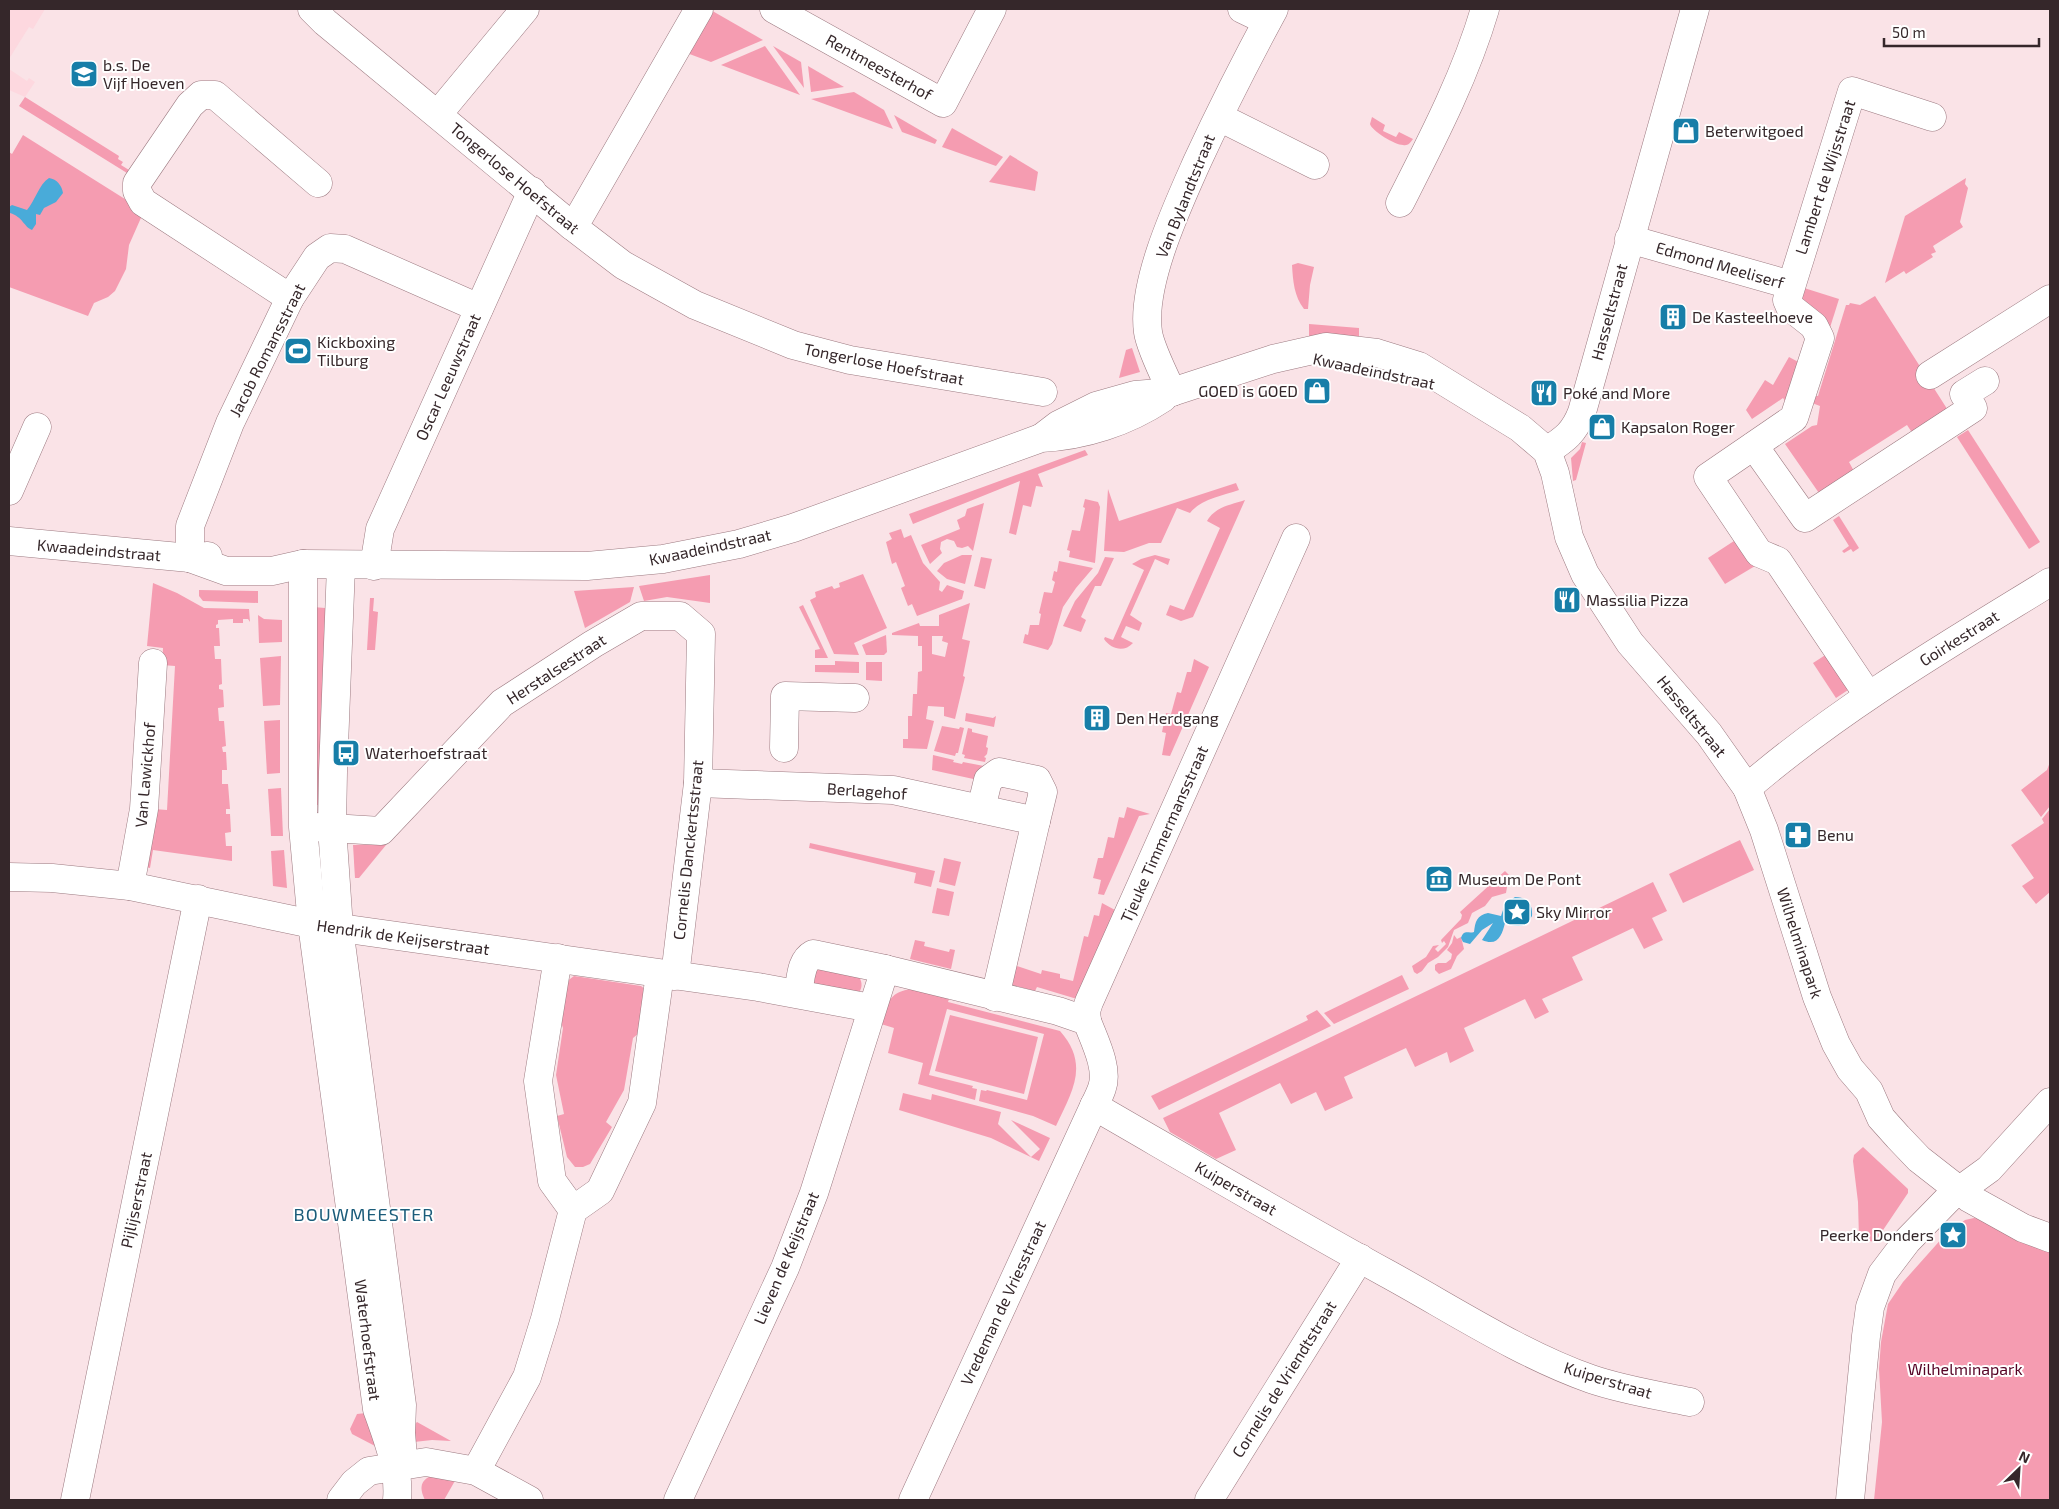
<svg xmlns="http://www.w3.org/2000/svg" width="2059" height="1509" viewBox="0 0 2059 1509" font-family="'Exo 2',sans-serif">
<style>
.built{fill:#fdd8df}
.green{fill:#f59cb1;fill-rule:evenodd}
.water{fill:#49abd9}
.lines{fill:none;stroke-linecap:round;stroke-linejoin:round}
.minor-casing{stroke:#9c7a81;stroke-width:29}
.minor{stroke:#fff;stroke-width:28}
.labels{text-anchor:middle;stroke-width:4;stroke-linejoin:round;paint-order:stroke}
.poi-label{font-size:16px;fill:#35272a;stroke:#fff;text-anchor:start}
.street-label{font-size:16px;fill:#35272a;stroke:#fff}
.park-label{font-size:16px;fill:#560325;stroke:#fff}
.neighbourhood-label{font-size:18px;letter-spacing:1px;fill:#1b5c7a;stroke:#fff}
</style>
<rect width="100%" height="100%" fill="#fae3e7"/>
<!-- built -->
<g class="built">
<path d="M9 9H45L33 29 29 27 9 59Z"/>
<path d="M9 69 27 81 29 78 35 82 25 97 9 90Z"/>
</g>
<!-- green -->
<g class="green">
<path d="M709 9 763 40 711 62 684 52Z"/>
<path d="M765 46 800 95 721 65Z"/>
<path d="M773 46 801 62 804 88Z"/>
<path d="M808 66 844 87 811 92Z"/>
<path d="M854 92 884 110 893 129 811 99Z"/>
<path d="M25 97 119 156 118 159 123 162 121 165 129 170 127 173 19 106Z"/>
<path d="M894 115 937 140 935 144 902 132Z"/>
<path d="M1372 117 1385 125 1383 131 1396 137 1399 132 1413 139C1410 143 1408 146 1403 145 1395 145 1372 131 1370 124Z"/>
<path d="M952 128 1003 157 996 166 942 147Z"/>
<path d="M23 135 144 211 129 245 126 269 115 291 108 297 94 303 88 316 9 287V152L12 154Z"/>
<path d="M1010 155 1038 172 1035 191 989 182Z"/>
<path d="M1966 178 1965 184 1968 188 1960 222 1963 227 1933 246 1936 252 1931 254 1933 257 1906 274 1904 271 1885 283 1905 216Z"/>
<path d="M1298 263 1314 267 1310 285 1308 309H1304C1294 296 1293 281 1292 265Z"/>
<path d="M1801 287 1839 299 1828 334 1801 310Z"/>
<path d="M1875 296 1951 415 1915 437 1907 425 1849 462 1856 475 1821 496 1785 444 1812 426 1817 425 1820 406 1812 403 1814 396H1818L1846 305H1849L1850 303 1860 305Z"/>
<path d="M1309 324 1359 328V338L1309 336Z"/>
<path d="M1132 348 1140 372 1119 378 1126 350Z"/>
<path d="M1789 357 1804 365 1787 404 1783 398 1752 419 1746 410 1765 380 1773 385Z"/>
<path d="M1968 430 2040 542 2029 549 1957 437Z"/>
<path d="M1582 442 1586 443 1576 480 1573 481 1571 458 1580 449Z"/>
<path d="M1085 450 1088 455 1038 474 1043 487 1036 486 1031 507 1023 505 1016 535 1009 533 1020 481 913 524 909 514Z"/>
<path d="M1236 483 1239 490C1222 496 1201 499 1190 513L1177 508 1161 543H1149L1124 552 1104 551 1108 489 1119 521Z"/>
<path d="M1085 499 1098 502 1100 507 1095 563 1069 557 1070 551 1067 550 1072 530 1080 531 1085 508 1083 507Z"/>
<path d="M1245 500 1193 617 1181 621 1166 615 1170 605 1184 610 1220 528 1207 521C1215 507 1230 505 1245 500Z"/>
<path d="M984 503 973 551 968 546 962 548 957 547 954 541 947 539 941 542 940 549 942 553 930 564 921 545 960 529 957 520 965 516 967 509Z"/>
<path d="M1839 516 1859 548 1853 552 1851 549 1844 553 1842 551 1849 546 1833 520Z"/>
<path d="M901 529 904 538 911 535 923 563 940 582 939 590 942 592 947 585 964 591 962 599 917 616 912 604 908 606 901 588 905 586 896 562 892 564 886 542 892 539 889 533Z"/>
<path d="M1737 539 1755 566 1725 584 1708 558Z"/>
<path d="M962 555H972L965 584 947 579 937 571 944 563Z"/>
<path d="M1155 555 1170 559 1168 565 1155 559 1130 615 1142 623 1139 631 1126 626 1121 637 1133 643C1124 653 1111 649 1104 639L1105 637 1113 640 1144 570 1132 564 1141 559Z"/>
<path d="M981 557 992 559 985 589 974 586Z"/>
<path d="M1105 557 1114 558 1101 586H1095L1081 617 1086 620 1081 632 1063 626 1075 601 1098 573Z"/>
<path d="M1059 561 1093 568 1076 588 1063 607 1052 644 1048 650 1023 643 1025 634 1028 635 1030 625H1039L1041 614 1039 613 1044 592 1052 593 1055 582 1052 580 1054 571 1057 572Z"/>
<path d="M863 574 887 628 854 643 859 655 834 654 810 600 816 597 815 592 832 586 834 589 840 587 839 583Z"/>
<path d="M710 575V603L667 597 644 601 639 586Z"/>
<path d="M153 583 177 593 204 608 249 609 250 622 248 619H243V623H233V619L218 620V624L216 625V628H219L220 646H214L215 659H221L222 684 219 685V689L223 690 224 707 218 708 219 721H224L226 746 222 747 223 752H226L227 770H222V784H228L230 809H226V814H230L231 832 225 833 226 846H232V861L153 850 150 868 145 867 154 809 167 810 175 666 162 665 163 648 147 646Z"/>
<path d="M634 587 630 602 585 628 574 591Z"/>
<path d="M199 590 258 591V603L203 601 199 596Z"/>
<path d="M370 598H374L373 611 378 612 375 650H367Z"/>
<path d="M970 603 962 639 970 641 963 676 965 677 955 719 944 716V707L928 706 926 719 934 721 927 749 903 748V739H908V716H912L913 694H917L918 672 922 671V646H918V636L892 635V633L919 623 920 626H939V615ZM932 636H943L942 641 948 643 945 657 932 654Z"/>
<path d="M803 605 828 658H815V650L820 649 799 607Z"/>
<path d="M313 607 325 608V617L324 805H310Z"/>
<path d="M258 615 264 619 282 620V642L259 643Z"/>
<path d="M886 635 887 652 884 655H866L862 645Z"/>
<path d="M1827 654 1851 688 1836 698 1813 663Z"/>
<path d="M281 656 280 705 263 706 260 658Z"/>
<path d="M1194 659 1209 667 1170 756 1162 755 1166 733 1162 732 1166 713 1171 714 1177 692 1181 693 1187 672H1191Z"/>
<path d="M835 661 859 662V673L815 672V665H835Z"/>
<path d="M866 662H882V681L866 680Z"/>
<path d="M966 713 993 718 996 716 994 727 965 721Z"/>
<path d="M280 720V773L267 774 264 721Z"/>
<path d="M942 726 959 729 960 727 964 728 958 753H956L955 756 934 751Z"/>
<path d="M968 728 972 729V732L988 736 986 747 988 748 987 754 984 757 986 758 985 762 964 758 965 755 962 754Z"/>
<path d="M933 755 954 760 953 762 962 764 963 762 984 766 978 780 932 770Z"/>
<path d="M2050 762V806L2041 817 2021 790 2047 770Z"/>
<path d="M281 788 283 836H271L268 789Z"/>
<path d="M1127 807 1150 814 1139 816 1104 895 1098 894 1101 880 1093 878 1098 858H1103L1108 837 1114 838 1119 817 1124 818Z"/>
<path d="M2050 809V892L2036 904 2022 886 2034 878 2011 845 2044 823 2042 819Z"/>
<path d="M1740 840 1754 870 1683 903 1669 874Z"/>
<path d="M810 843 935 871 931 887 914 883 916 873 809 848Z"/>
<path d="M384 844 386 845 359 878H355L353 845Z"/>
<path d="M284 850 287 888 273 886 271 851Z"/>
<path d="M944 858 961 862 955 886 939 882Z"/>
<path d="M1505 871 1509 875 1506 893 1492 897 1485 906 1472 913 1468 923 1454 930 1448 947 1438 957 1428 963 1422 971 1417 974 1414 972 1412 966 1426 957 1433 946 1439 945 1435 949 1438 952 1446 944 1444 941 1442 943 1441 940 1461 919 1462 915 1460 912Z"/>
<path d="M1653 882 1667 911 1652 918 1663 940 1644 949 1633 928 1572 957 1583 980 1542 999 1549 1012 1535 1019 1525 999 1464 1028 1474 1051 1450 1063 1447 1052 1415 1067 1406 1048 1344 1077 1353 1098 1325 1111 1316 1092 1291 1104 1280 1083 1219 1113 1236 1150 1216 1159 1170 1132 1163 1118Z"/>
<path d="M937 888 954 892 949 916 932 913Z"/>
<path d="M1102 903 1115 910 1077 999 1037 987 1035 991 1005 983 1019 955 1017 966 1041 974 1042 970 1060 974V978L1073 981 1084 936 1088 937 1094 915 1099 916Z"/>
<path d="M1454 935 1457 939 1461 937 1464 949 1457 956 1451 969 1439 974 1435 970V965L1438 963H1446L1451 959 1452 954 1447 950 1452 943Z"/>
<path d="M915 940 925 942 924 946 949 952 950 949 955 950 951 969 910 959Z"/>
<path d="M815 968 859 977C863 983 862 989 858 994L809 983Z"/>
<path d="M1402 975 1409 989 1334 1024 1324 1013Z"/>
<path d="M574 976 641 986 646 990 639 1033 633 1038 624 1090 606 1122 612 1127 590 1164 583 1167H575L567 1157 557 1116 564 1114 556 1075 563 1028 561 1022 566 982Z"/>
<path d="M912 989 916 990 1057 1028 949 999 948 1002 1060 1031C1090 1065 1072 1091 1056 1126L1033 1116 979 1101 981 1090 986 1091 987 1090 1027 1100 1044 1034 947 1009 929 1075 973 1086 972 1088 977 1089 975 1100 918 1084 923 1063 888 1053 894 1028 881 1024C888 1003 888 992 912 989Z"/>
<path d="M1317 1010 1331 1026 1159 1110 1151 1096 1308 1020 1306 1016Z"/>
<path d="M950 1015 1038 1037 1024 1094 935 1071Z"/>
<path d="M903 1093 931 1100 932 1094 1001 1112 998 1124 1031 1157 1040 1149 1011 1120 1050 1138 1039 1161 991 1138 899 1110Z"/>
<path d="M1863 1147 1908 1189V1193L1875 1242 1859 1239 1858 1202 1853 1161 1854 1155Z"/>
<path d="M1974 1218 1981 1219 2050 1253V1500H1874L1882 1422 1879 1369 1881 1342 1888 1304 1903 1282 1944 1236 1965 1220Z"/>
<path d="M366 1413 376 1445 375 1446 352 1434 350 1429 357 1414Z"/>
<path d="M417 1422 451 1441 432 1440 414 1442 415 1424Z"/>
<path d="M431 1476 456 1479 444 1500H425C420 1490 419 1481 431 1476Z"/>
</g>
<!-- water -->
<g class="water">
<path d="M49 178C57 179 62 186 63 193L56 202 44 208 40 215 36 214V224L32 230C24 227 23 217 10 213L9 207 12 205 27 210C35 201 39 184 49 178Z"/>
<path d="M1515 897C1527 897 1533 904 1532 916 1525 929 1517 927 1505 923 1502 935 1498 947 1482 940L1493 923 1482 930 1470 944 1463 942 1461 938C1464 929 1468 934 1474 932 1475 922 1477 915 1488 913L1501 916 1505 904Z"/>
</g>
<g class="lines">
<defs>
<g id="minor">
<path d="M312 9 325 22 572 226 623 265 695 305 793 345 850 360 1043 392"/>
<path d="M774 9 943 103 992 9"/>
<path d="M1242 9 1267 21"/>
<path d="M438 114 525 9"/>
<path d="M1219 117 1315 165"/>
<path d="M1400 203C1432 140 1465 77 1485 9"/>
<path d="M572 226 581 214 699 9"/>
<path d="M1629 239 1791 285"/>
<path d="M290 298 143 202 137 191V183L190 105 201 95H215L318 183"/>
<path d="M1930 375 2050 299"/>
<path d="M1172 392C1165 377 1150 347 1148 332 1141 284 1177 207 1197 162 1221 110 1247 59 1274 9"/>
<path d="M1041 438 1058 425 1096 406 1135 395 1172 392 1273 359 1326 347 1377 353 1419 366 1520 428 1547 451 1555 473 1569 537 1585 574 1630 643 1709 734 1747 788 1764 830 1817 997 1836 1044 1850 1069 1869 1091 1881 1118 1898 1137 1919 1159 1969 1198 2023 1228 2050 1238"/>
<path d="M1754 446 1805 518 1973 408 1964 394 1985 381"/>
<path d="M1547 451C1565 439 1574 433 1582 412L1695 9"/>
<path d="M9 491 37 427"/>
<path d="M9 541 190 558 208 556"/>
<path d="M190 558 226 571H272L303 564 587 566 663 559 739 544 793 528 1041 438C1084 436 1127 422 1163 398"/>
<path d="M190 558V526L230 423 290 298 317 257 330 248 345 249 479 308"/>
<path d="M303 564V827L312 924 377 1409C387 1437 400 1470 397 1500"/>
<path d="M341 566 333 772 332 827 339 928 402 1405 401 1433 403 1457"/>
<path d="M374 566 380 529 532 191"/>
<path d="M1868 695 1778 561 1759 553 1708 477 1794 418 1820 338 1814 326 1790 307 1787 300 1852 91 1932 117"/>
<path d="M784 748 785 696 855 698"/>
<path d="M698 783 893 790 1036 821 995 997"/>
<path d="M1747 788C1840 708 1946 646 2050 582"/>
<path d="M981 809 988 780 999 772 1037 780 1043 792 1036 821"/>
<path d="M315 827 381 831 502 703 593 644 641 616H680L701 634 698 783 675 976"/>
<path d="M9 877 52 878 130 886 312 924 758 987 871 1008"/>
<path d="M130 886 144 809 153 663"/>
<path d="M558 958 538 1081 552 1181 573 1210"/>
<path d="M798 993C801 980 800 961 813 954L885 969"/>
<path d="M1087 1021 1086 1011 1089 1002 1296 538"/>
<path d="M476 1471 527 1377 545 1319 573 1210 600 1191 642 1103 660 974"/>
<path d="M75 1500 198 899"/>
<path d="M341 1500 354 1483 369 1471 426 1462 476 1471 529 1500"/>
<path d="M678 1500 785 1268 814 1193 885 969 1058 1011 1087 1021C1094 1040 1109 1068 1102 1088 1100 1094 1097 1100 1094 1106 1191 1162 1288 1219 1386 1273 1452 1309 1520 1354 1591 1379 1623 1390 1656 1395 1690 1402"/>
<path d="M913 1500 1094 1106"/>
<path d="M1209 1500 1360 1258"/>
<path d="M1850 1500 1866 1336 1870 1307 1882 1274 1907 1241 1949 1198 1989 1169 2050 1102"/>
</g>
</defs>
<!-- minor casing -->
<use href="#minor" class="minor-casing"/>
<!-- minor -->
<use href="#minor" class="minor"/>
</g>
<!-- icons -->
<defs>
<symbol id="school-square" viewBox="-11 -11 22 22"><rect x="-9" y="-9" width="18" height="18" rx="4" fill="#177ea8" stroke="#fff"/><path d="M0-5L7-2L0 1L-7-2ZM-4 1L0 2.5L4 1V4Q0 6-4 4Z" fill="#fff"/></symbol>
<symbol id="shop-square" viewBox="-11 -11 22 22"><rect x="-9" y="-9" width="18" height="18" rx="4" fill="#177ea8" stroke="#fff"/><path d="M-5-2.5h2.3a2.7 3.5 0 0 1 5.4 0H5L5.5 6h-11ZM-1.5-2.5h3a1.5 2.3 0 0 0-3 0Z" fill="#fff"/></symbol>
<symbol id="building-square" viewBox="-11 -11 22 22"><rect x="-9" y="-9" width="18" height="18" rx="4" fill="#177ea8" stroke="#fff"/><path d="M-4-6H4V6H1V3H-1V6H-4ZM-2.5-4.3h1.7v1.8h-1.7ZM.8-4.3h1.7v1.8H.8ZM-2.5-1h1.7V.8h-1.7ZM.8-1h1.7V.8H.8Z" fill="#fff"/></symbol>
<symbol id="stadium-square" viewBox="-11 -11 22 22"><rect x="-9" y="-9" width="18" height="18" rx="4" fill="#177ea8" stroke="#fff"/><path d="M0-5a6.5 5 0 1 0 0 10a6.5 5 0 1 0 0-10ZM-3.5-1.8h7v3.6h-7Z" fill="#fff"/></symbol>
<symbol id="restaurant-square" viewBox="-11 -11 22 22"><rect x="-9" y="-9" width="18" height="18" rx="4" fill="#177ea8" stroke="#fff"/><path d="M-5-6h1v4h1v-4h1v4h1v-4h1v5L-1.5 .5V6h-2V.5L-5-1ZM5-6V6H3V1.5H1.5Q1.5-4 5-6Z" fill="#fff"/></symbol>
<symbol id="bus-square" viewBox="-11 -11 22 22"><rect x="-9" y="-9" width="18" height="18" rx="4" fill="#177ea8" stroke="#fff"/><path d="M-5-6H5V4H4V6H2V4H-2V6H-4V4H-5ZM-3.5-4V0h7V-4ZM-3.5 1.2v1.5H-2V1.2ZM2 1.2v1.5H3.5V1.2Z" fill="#fff"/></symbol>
<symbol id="pharmacy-square" viewBox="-11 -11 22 22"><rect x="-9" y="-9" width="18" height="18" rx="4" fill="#177ea8" stroke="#fff"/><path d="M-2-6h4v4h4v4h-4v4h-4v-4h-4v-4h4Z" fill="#fff"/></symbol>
<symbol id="museum-square" viewBox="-11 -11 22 22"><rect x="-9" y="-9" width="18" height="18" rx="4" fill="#177ea8" stroke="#fff"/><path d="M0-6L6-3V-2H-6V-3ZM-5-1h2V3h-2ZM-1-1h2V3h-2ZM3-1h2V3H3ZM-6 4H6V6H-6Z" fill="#fff"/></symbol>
<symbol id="sight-square" viewBox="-11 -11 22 22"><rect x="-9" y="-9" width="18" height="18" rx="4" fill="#177ea8" stroke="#fff"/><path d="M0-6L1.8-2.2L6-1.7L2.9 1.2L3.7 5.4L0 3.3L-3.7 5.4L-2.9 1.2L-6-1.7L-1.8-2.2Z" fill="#fff"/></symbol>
</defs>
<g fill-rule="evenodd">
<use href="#school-square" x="68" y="58" width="32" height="32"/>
<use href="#shop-square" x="1670" y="115" width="32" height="32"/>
<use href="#building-square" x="1657" y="301" width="32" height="32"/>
<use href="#stadium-square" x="282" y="335" width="32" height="32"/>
<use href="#shop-square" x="1301" y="375" width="32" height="32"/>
<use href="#restaurant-square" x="1528" y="377" width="32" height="32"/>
<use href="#shop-square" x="1586" y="411" width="32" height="32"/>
<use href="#restaurant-square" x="1551" y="584" width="32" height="32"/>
<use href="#building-square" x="1081" y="702" width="32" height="32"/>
<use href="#bus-square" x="330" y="737" width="32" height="32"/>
<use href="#pharmacy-square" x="1782" y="819" width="32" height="32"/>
<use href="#museum-square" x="1423" y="863" width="32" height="32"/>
<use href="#sight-square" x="1501" y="896" width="32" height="32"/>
<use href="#sight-square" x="1937" y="1219" width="32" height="32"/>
</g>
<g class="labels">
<!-- poi labels -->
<g class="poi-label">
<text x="103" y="71">b.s. De<tspan x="103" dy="18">Vijf Hoeven</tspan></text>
<text x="1705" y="137">Beterwitgoed</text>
<text x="1692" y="323">De Kasteelhoeve</text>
<text x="317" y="348">Kickboxing<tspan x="317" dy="18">Tilburg</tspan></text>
<text x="1298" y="397" text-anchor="end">GOED is GOED</text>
<text x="1563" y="399">Poké and More</text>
<text x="1621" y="433">Kapsalon Roger</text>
<text x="1586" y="606">Massilia Pizza</text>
<text x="1116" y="724">Den Herdgang</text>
<text x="365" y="759">Waterhoefstraat</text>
<text x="1817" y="841">Benu</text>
<text x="1458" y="885">Museum De Pont</text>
<text x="1536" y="918">Sky Mirror</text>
<text x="1934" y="1241" text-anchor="end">Peerke Donders</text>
</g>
<!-- street labels -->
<g class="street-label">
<text transform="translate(879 67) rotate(29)" y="6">Rentmeesterhof</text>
<text transform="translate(1825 177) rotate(-72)" y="6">Lambert de Wijsstraat</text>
<text transform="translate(515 178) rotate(40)" y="6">Tongerlose Hoefstraat</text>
<text transform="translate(1185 196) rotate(-68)" y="6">Van Bylandtstraat</text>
<text transform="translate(1720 265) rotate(16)" y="6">Edmond Meeliserf</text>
<text transform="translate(1609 312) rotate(-75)" y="6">Hasseltstraat</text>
<text transform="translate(267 350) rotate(-63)" y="6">Jacob Romansstraat</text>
<text transform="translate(884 364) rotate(11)" y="6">Tongerlose Hoefstraat</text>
<text transform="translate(1374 371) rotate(12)" y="6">Kwaadeindstraat</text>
<text transform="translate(448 377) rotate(-66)" y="6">Oscar Leeuwstraat</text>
<text transform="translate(710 547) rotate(-12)" y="6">Kwaadeindstraat</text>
<text transform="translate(99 550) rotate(5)" y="6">Kwaadeindstraat</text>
<text transform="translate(1959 638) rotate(-32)" y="6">Goirkestraat</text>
<text transform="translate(556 669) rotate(-33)" y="6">Herstalsestraat</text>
<text transform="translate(1692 716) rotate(51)" y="6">Hasseltstraat</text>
<text transform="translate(145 775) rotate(-85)" y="6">Van Lawickhof</text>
<text transform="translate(867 791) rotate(4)" y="6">Berlagehof</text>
<text transform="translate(1164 834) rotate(-66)" y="6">Tjeuke Timmermansstraat</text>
<text transform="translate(688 850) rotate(-84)" y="6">Cornelis Danckertsstraat</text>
<text transform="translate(403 937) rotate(8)" y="6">Hendrik de Keijserstraat</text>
<text transform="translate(1800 943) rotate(72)" y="6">Wilhelminapark</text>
<text transform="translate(1236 1188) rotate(30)" y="6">Kuiperstraat</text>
<text transform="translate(136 1200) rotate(-78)" y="6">Pijlijserstraat</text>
<text transform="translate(786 1258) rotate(-67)" y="6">Lieven de Keijstraat</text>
<text transform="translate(1003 1303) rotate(-65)" y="6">Vredeman de Vriesstraat</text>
<text transform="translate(368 1340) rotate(83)" y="6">Waterhoefstraat</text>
<text transform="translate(1284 1379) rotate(-58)" y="6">Cornelis de Vriendtstraat</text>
<text transform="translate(1608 1380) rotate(17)" y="6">Kuiperstraat</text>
</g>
<!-- park labels -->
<g class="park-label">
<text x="1965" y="1375">Wilhelminapark</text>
</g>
<!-- neighbourhood labels -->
<g class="neighbourhood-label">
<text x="364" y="1221">BOUWMEESTER</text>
</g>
</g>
<!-- border -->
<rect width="2059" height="1509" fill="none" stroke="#35272a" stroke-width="20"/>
<!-- north arrow -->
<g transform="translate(2019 1469) rotate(25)" stroke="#ffffff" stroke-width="4" paint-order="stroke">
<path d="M0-4L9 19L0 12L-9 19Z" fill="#35272a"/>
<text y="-8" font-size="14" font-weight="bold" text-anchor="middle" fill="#35272a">N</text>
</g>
<!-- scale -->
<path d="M1884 38v8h155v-8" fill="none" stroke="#35272a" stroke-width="2.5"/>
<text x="1892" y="38" font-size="15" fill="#35272a" stroke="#ffffff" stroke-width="4" paint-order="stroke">50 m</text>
</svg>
